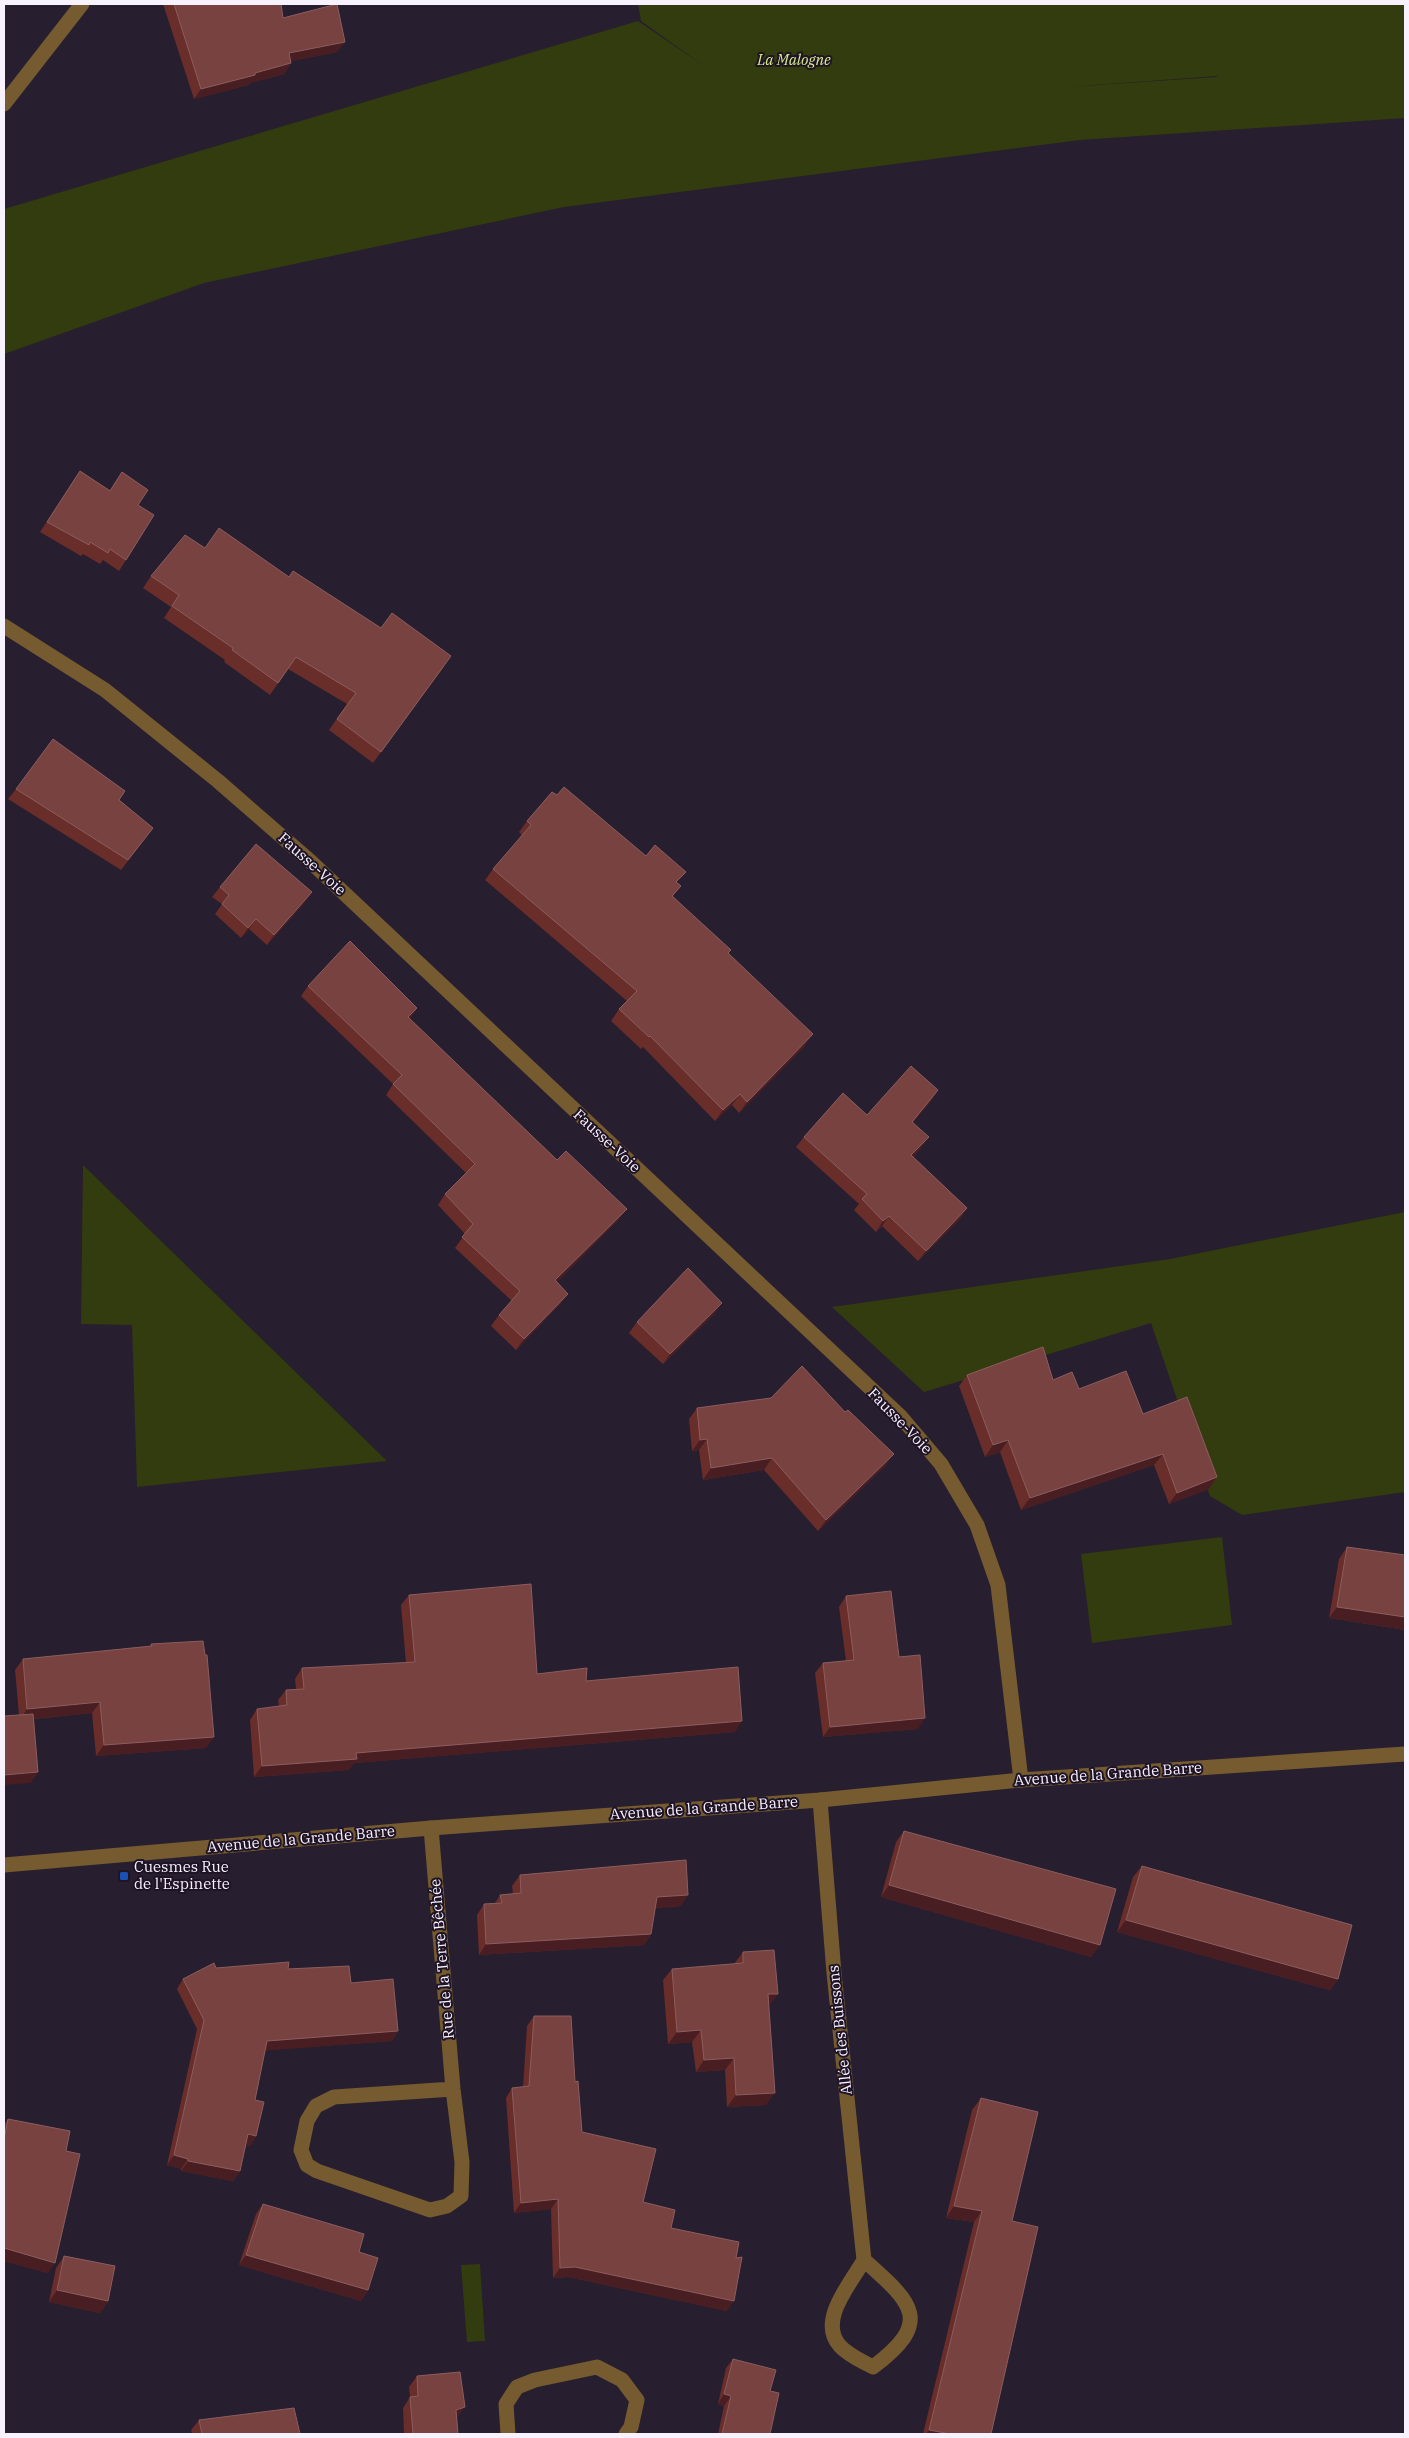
<svg xmlns="http://www.w3.org/2000/svg" width="1409" height="2438" viewBox="0 0 1409 2438" font-family="'IBM Plex Serif',serif">
<style>
.green{fill:#333c0e;fill-rule:evenodd}
.lines{fill:none;stroke-linecap:round;stroke-linejoin:round}
.minor{stroke:#755b2f;stroke-width:15}
.wall{fill:#692d2a}
.shaded-wall{fill:#481e22}
.building{fill:#784241;stroke:#8c5d5e}
.transit-dot{fill:#1a4fb4;stroke:#1e1425;stroke-width:2}
.labels{text-anchor:middle;stroke-width:4;stroke-linejoin:round;paint-order:stroke}
.park-label{font-size:15px;font-style:italic;fill:#d8ed8b;stroke:#1e1425}
.street-label{font-size:15px;fill:#f8f1fe;stroke:#1e1425}
.poi-label{font-size:15px;fill:#f8f1fe;stroke:#1e1425;text-anchor:start}
</style>
<rect width="100%" height="100%" fill="#271e2f"/>
<!-- green -->
<g class="green">
<path d="M638 4H1405V118L1080 140 564 207 204 283 4 354V209L638 21 704 66 641 21ZM1217 76V77L1067 87Z"/>
<path d="M83 1165 387 1461 137 1487 132 1325 81 1324Z"/>
<path d="M1405 1212V1492L1242 1515 1210 1496 1151 1323 924 1392 832 1307 1170 1259Z"/>
<path d="M1222 1537 1232 1625 1092 1643 1081 1554Z"/>
<path d="M480 2264 485 2341 467 2342 461 2265Z"/>
</g>
<g class="lines">
<!-- minor -->
<g class="minor">
<path d="M4 104 82 4"/>
<path d="M4 626 105 690 218 781 311 862 901 1417 941 1464 977 1525 998 1585 1021 1780"/>
<path d="M820 1800 834 1973 864 2260C911 2302 935 2321 873 2367 862 2361 849 2356 840 2346 817 2321 851 2283 864 2260"/>
<path d="M431 1828 453 2089 462 2162 461 2196 447 2206 430 2210 317 2171 307 2165 301 2150 307 2121 316 2106 334 2097 453 2089"/>
<path d="M4 1865 431 1828 820 1800 1021 1780 1405 1754"/>
<path d="M508 2434 506 2404 517 2387 535 2380 597 2367 622 2380 637 2400 631 2427 626 2434"/>
</g>
</g>
<!-- wall -->
<g class="wall">
<path d="M163 4H281L283 18 337 52 291 61V63L284 74 250 83 248 85 194 99Z"/>
<path d="M80 471 110 490 122 472 138 505 126 560 119 571 103 560 100 564 83 554 81 556 40 532Z"/>
<path d="M205 548 289 577 443 668 373 763 329 730 347 704 288 669 270 695 224 662 225 660 164 618 171 607 143 588 151 576Z"/>
<path d="M16 789 119 800 153 828 121 870 8 799Z"/>
<path d="M527 821 678 883 681 886 673 896 728 954 805 1046 739 1113 732 1105 715 1121 643 1047 641 1049 611 1021 619 1009 627 1001 485 880 493 869 522 835 519 832Z"/>
<path d="M220 887 305 902 267 945 249 929 241 938 215 914 222 904 212 897Z"/>
<path d="M308 986 417 1008 410 1019 619 1219 557 1282 568 1294 560 1304 516 1350 491 1326 499 1315 512 1301 455 1248 465 1234 438 1205 445 1194 466 1173 386 1095 393 1084 301 996Z"/>
<path d="M938 1090 931 1101 913 1122 921 1148 913 1157 967 1208 960 1219 918 1261 882 1226 876 1232 854 1210 859 1204 796 1147 804 1137Z"/>
<path d="M715 1313 663 1364 629 1333 637 1322Z"/>
<path d="M967 1375 1053 1380 1143 1414 1217 1477 1209 1489 1169 1504 1154 1465 1021 1510 1000 1452 985 1457 959 1386Z"/>
<path d="M697 1408 886 1465 818 1531 764 1470 703 1480 699 1450 692 1451 689 1419Z"/>
<path d="M1347 1547 1405 1555V1630L1329 1618 1339 1559Z"/>
<path d="M409 1595 537 1674 586 1681 735 1732 354 1763 349 1770 254 1777 250 1720 257 1709 279 1706 278 1700 286 1690 296 1689 295 1679 302 1668 406 1663 401 1605Z"/>
<path d="M846 1596 899 1657 918 1729 823 1737 815 1673 823 1663 846 1661 839 1607Z"/>
<path d="M151 1644 206 1748 96 1756 92 1713 34 1719 38 1772 30 1783 19 1715 15 1670 23 1659 150 1646Z"/>
<path d="M904 1831 1100 1945 1091 1957 881 1897 896 1842Z"/>
<path d="M1142 1866 1338 1979 1330 1990 1117 1932 1133 1877Z"/>
<path d="M520 1875 681 1906 655 1908 651 1934 644 1945 479 1955 477 1915 484 1904 495 1903 500 1895 513 1894 512 1886Z"/>
<path d="M743 1952 778 1994 769 2005 768 2006 766 2105 727 2107 725 2070 696 2072 692 2042 668 2044 663 1980 672 1969 734 1964Z"/>
<path d="M216 1968 288 1969 351 1983 398 2031 392 2041 265 2050 255 2100 256 2136 250 2146 246 2145 240 2171 233 2181 181 2171V2169L167 2165 197 2029 177 1989 183 1979Z"/>
<path d="M534 2016 575 2082 582 2132 643 2202 671 2228 727 2311 568 2277 553 2278 551 2209 514 2213 506 2098 512 2088 523 2087 527 2026Z"/>
<path d="M981 2098 1012 2221 991 2434H923L974 2222 946 2218 972 2110Z"/>
<path d="M8 2119 66 2151 48 2273 4 2261V2125Z"/>
<path d="M263 2204 359 2252 368 2290 361 2301 239 2265 256 2214Z"/>
<path d="M64 2256 108 2301 100 2313 49 2302 56 2268Z"/>
<path d="M733 2359 770 2391V2434H718L724 2406 718 2404 726 2368Z"/>
<path d="M417 2376 457 2418 458 2434H404L403 2408 410 2397 409 2387Z"/>
<path d="M199 2420 300 2434H192L191 2430Z"/>
</g>
<!-- shaded-wall -->
<g class="shaded-wall">
<path d="M345 42 337 52 282 63 289 53Z"/>
<path d="M291 63 284 74 250 83 248 85 194 99 201 89 255 73Z"/>
<path d="M312 892 305 902 267 945 274 935Z"/>
<path d="M256 919 249 929 241 938 248 928Z"/>
<path d="M417 1008 410 1019 408 1017Z"/>
<path d="M813 1034 805 1046 739 1113 747 1102Z"/>
<path d="M938 1090 931 1101 905 1133 912 1122Z"/>
<path d="M740 1094 732 1105 715 1121 723 1110Z"/>
<path d="M929 1137 921 1148 904 1166 911 1155Z"/>
<path d="M967 1208 960 1219 918 1261 926 1251Z"/>
<path d="M627 1209 619 1219 548 1291 555 1280Z"/>
<path d="M889 1216 882 1226 876 1232 883 1221Z"/>
<path d="M568 1294 560 1304 516 1350 524 1339Z"/>
<path d="M722 1303 715 1313 663 1364 670 1354Z"/>
<path d="M707 1439 699 1450 692 1451 700 1440Z"/>
<path d="M1008 1440 1000 1452 985 1457 993 1445Z"/>
<path d="M894 1454 886 1465 818 1531 826 1520Z"/>
<path d="M1163 1454 1154 1465 1021 1510 1030 1498Z"/>
<path d="M772 1458 764 1470 703 1480 711 1468Z"/>
<path d="M1217 1477 1209 1489 1169 1504 1177 1493Z"/>
<path d="M1337 1607 1405 1617V1630L1329 1618Z"/>
<path d="M100 1702 92 1713 20 1720 27 1709Z"/>
<path d="M925 1718 918 1729 823 1737 830 1727Z"/>
<path d="M742 1721 735 1732 354 1763 349 1770 254 1777 262 1766 356 1753Z"/>
<path d="M214 1737 206 1748 96 1756 104 1745Z"/>
<path d="M38 1772 30 1783 4 1785V1775Z"/>
<path d="M889 1885 1100 1945 1091 1957 881 1897Z"/>
<path d="M688 1895 681 1906 649 1908 657 1897Z"/>
<path d="M1126 1920 1338 1979 1330 1990 1117 1932Z"/>
<path d="M651 1934 644 1945 479 1955 486 1944Z"/>
<path d="M768 1994H778L769 2005 759 2006Z"/>
<path d="M701 2030 692 2042 668 2044 677 2032Z"/>
<path d="M398 2031 392 2041 261 2051 267 2041Z"/>
<path d="M734 2058 725 2070 696 2072 704 2060Z"/>
<path d="M775 2093 766 2105 727 2107 736 2095Z"/>
<path d="M248 2134 256 2136 250 2146 241 2144Z"/>
<path d="M174 2155 188 2159 181 2169 167 2165Z"/>
<path d="M188 2161 240 2171 233 2181 181 2171Z"/>
<path d="M558 2199 551 2209 514 2213 521 2203Z"/>
<path d="M954 2206 982 2211 974 2222 946 2218Z"/>
<path d="M4 2248 55 2263 48 2273 4 2261Z"/>
<path d="M246 2255 368 2290 361 2301 239 2265Z"/>
<path d="M575 2267 734 2301 727 2311 568 2277 553 2278 560 2268Z"/>
<path d="M57 2290 108 2301 100 2313 49 2302Z"/>
<path d="M724 2394 731 2396 724 2406 718 2404Z"/>
<path d="M465 2407 457 2418 456 2410Z"/>
<path d="M929 2430 950 2434H926Z"/>
</g>
<!-- building -->
<g class="building">
<path d="M174 4H281L283 18 337 4 345 42 289 53 291 63 255 73V75L201 89Z"/>
<path d="M80 471 110 491 122 472 148 490 138 505 154 515 126 560 110 549 108 553 90 542 89 545 47 522Z"/>
<path d="M219 528 289 577 293 571 381 628 392 613 451 656 381 752 337 719 356 693 296 657 278 683 232 650 233 648 172 606 179 595 151 576 185 535 205 548Z"/>
<path d="M53 739 125 791 119 800 153 828 128 860 16 789Z"/>
<path d="M564 787 646 856 655 845 686 872 676 882 681 886 672 896 731 950 728 953 813 1034 747 1102 740 1094 723 1110 650 1036 649 1037 619 1009 637 991 493 869 531 825 527 821 552 792 557 795Z"/>
<path d="M256 844 312 892 274 935 256 919 248 928 222 904 229 895 220 887Z"/>
<path d="M350 941 417 1008 408 1017 557 1160 566 1151 627 1209 555 1280 568 1294 524 1339 499 1315 520 1291 462 1237 473 1224 445 1194 475 1164 393 1084 402 1075 308 986Z"/>
<path d="M911 1066 938 1090 912 1122 929 1137 911 1155 967 1208 926 1251 889 1216 883 1221 862 1199 867 1194 804 1137 843 1093 867 1115Z"/>
<path d="M688 1268 722 1303 670 1354 637 1322Z"/>
<path d="M1043 1347 1053 1380 1072 1372 1079 1389 1126 1371 1143 1414 1187 1397 1217 1477 1177 1493 1163 1454 1030 1498 1008 1440 993 1445 967 1375Z"/>
<path d="M802 1366 845 1412 848 1410 894 1454 826 1520 772 1458 711 1468 707 1439 700 1440 697 1408 771 1398Z"/>
<path d="M1347 1547 1405 1555V1617L1337 1607Z"/>
<path d="M531 1584 537 1674 587 1668 586 1681 738 1667 742 1721 356 1753 357 1759 262 1766 257 1709 287 1705 286 1690 304 1689 302 1668 415 1662 409 1595Z"/>
<path d="M891 1591 899 1657 920 1655 925 1718 830 1727 823 1663 854 1660 846 1596Z"/>
<path d="M203 1641 205 1655H207L214 1737 104 1745 100 1702 27 1709 23 1659 152 1646 151 1644Z"/>
<path d="M33 1714 38 1772 4 1775V1716Z"/>
<path d="M904 1831 1116 1889 1100 1945 889 1885Z"/>
<path d="M686 1860 688 1895 657 1897 651 1934 486 1944 484 1904 502 1903 500 1895 521 1893 520 1875Z"/>
<path d="M1142 1866 1352 1925 1338 1979 1126 1920Z"/>
<path d="M774 1950 778 1994H768L775 2093 736 2095 734 2058 704 2060 701 2030 677 2032 672 1969 743 1963V1952Z"/>
<path d="M289 1962 288 1969 349 1966 351 1983 393 1979 398 2031 267 2041 255 2100 264 2102 256 2136 248 2134 240 2171 188 2161V2159L174 2155 204 2020 183 1979 214 1963 216 1968Z"/>
<path d="M534 2016H571L575 2082 578 2081 582 2132 656 2149 643 2202 675 2210 671 2228 739 2242 736 2258 742 2257 734 2301 575 2267 560 2268 558 2199 521 2203 512 2088 529 2086Z"/>
<path d="M981 2098 1038 2112 1012 2221 1038 2227 991 2434H950L929 2430 982 2211 954 2206Z"/>
<path d="M8 2119 70 2131 66 2151 80 2154 55 2263 4 2248V2139Z"/>
<path d="M263 2204 364 2234 359 2252 378 2258 368 2290 246 2255Z"/>
<path d="M64 2256 115 2266 108 2301 57 2290Z"/>
<path d="M733 2359 776 2370 770 2391 779 2393 770 2434H722L731 2396 724 2394Z"/>
<path d="M460 2372 465 2407 456 2410 458 2434H413L410 2397 418 2396 417 2376Z"/>
<path d="M294 2408 300 2434H202L199 2420Z"/>
</g>
<!-- markers -->
<rect class="transit-dot" x="119" y="1871" width="10" height="10" rx="2.5"/>
<g class="labels">
<!-- park labels -->
<g class="park-label">
<text x="794" y="65">La Malogne</text>
</g>
<!-- street labels -->
<g class="street-label">
<text transform="translate(312 864) rotate(42)" y="5">Fausse-Voie</text>
<text transform="translate(607 1141) rotate(43)" y="5">Fausse-Voie</text>
<text transform="translate(900 1421) rotate(46)" y="5">Fausse-Voie</text>
<text transform="translate(1108 1774) rotate(-4)" y="5">Avenue de la Grande Barre</text>
<text transform="translate(704 1808) rotate(-4)" y="5">Avenue de la Grande Barre</text>
<text transform="translate(301 1839) rotate(-5)" y="5">Avenue de la Grande Barre</text>
<text transform="translate(442 1959) rotate(-95)" y="5">Rue de la Terre Bêchée</text>
<text transform="translate(840 2030) rotate(-96)" y="5">Allée des Buissons</text>
</g>
<!-- poi labels -->
<g class="poi-label">
<text x="134" y="1872">Cuesmes Rue<tspan x="134" dy="17">de l'Espinette</tspan></text>
</g>
</g>
<!-- border -->
<rect width="1409" height="2438" fill="none" stroke="#f8f1fe" stroke-width="10"/>
</svg>
